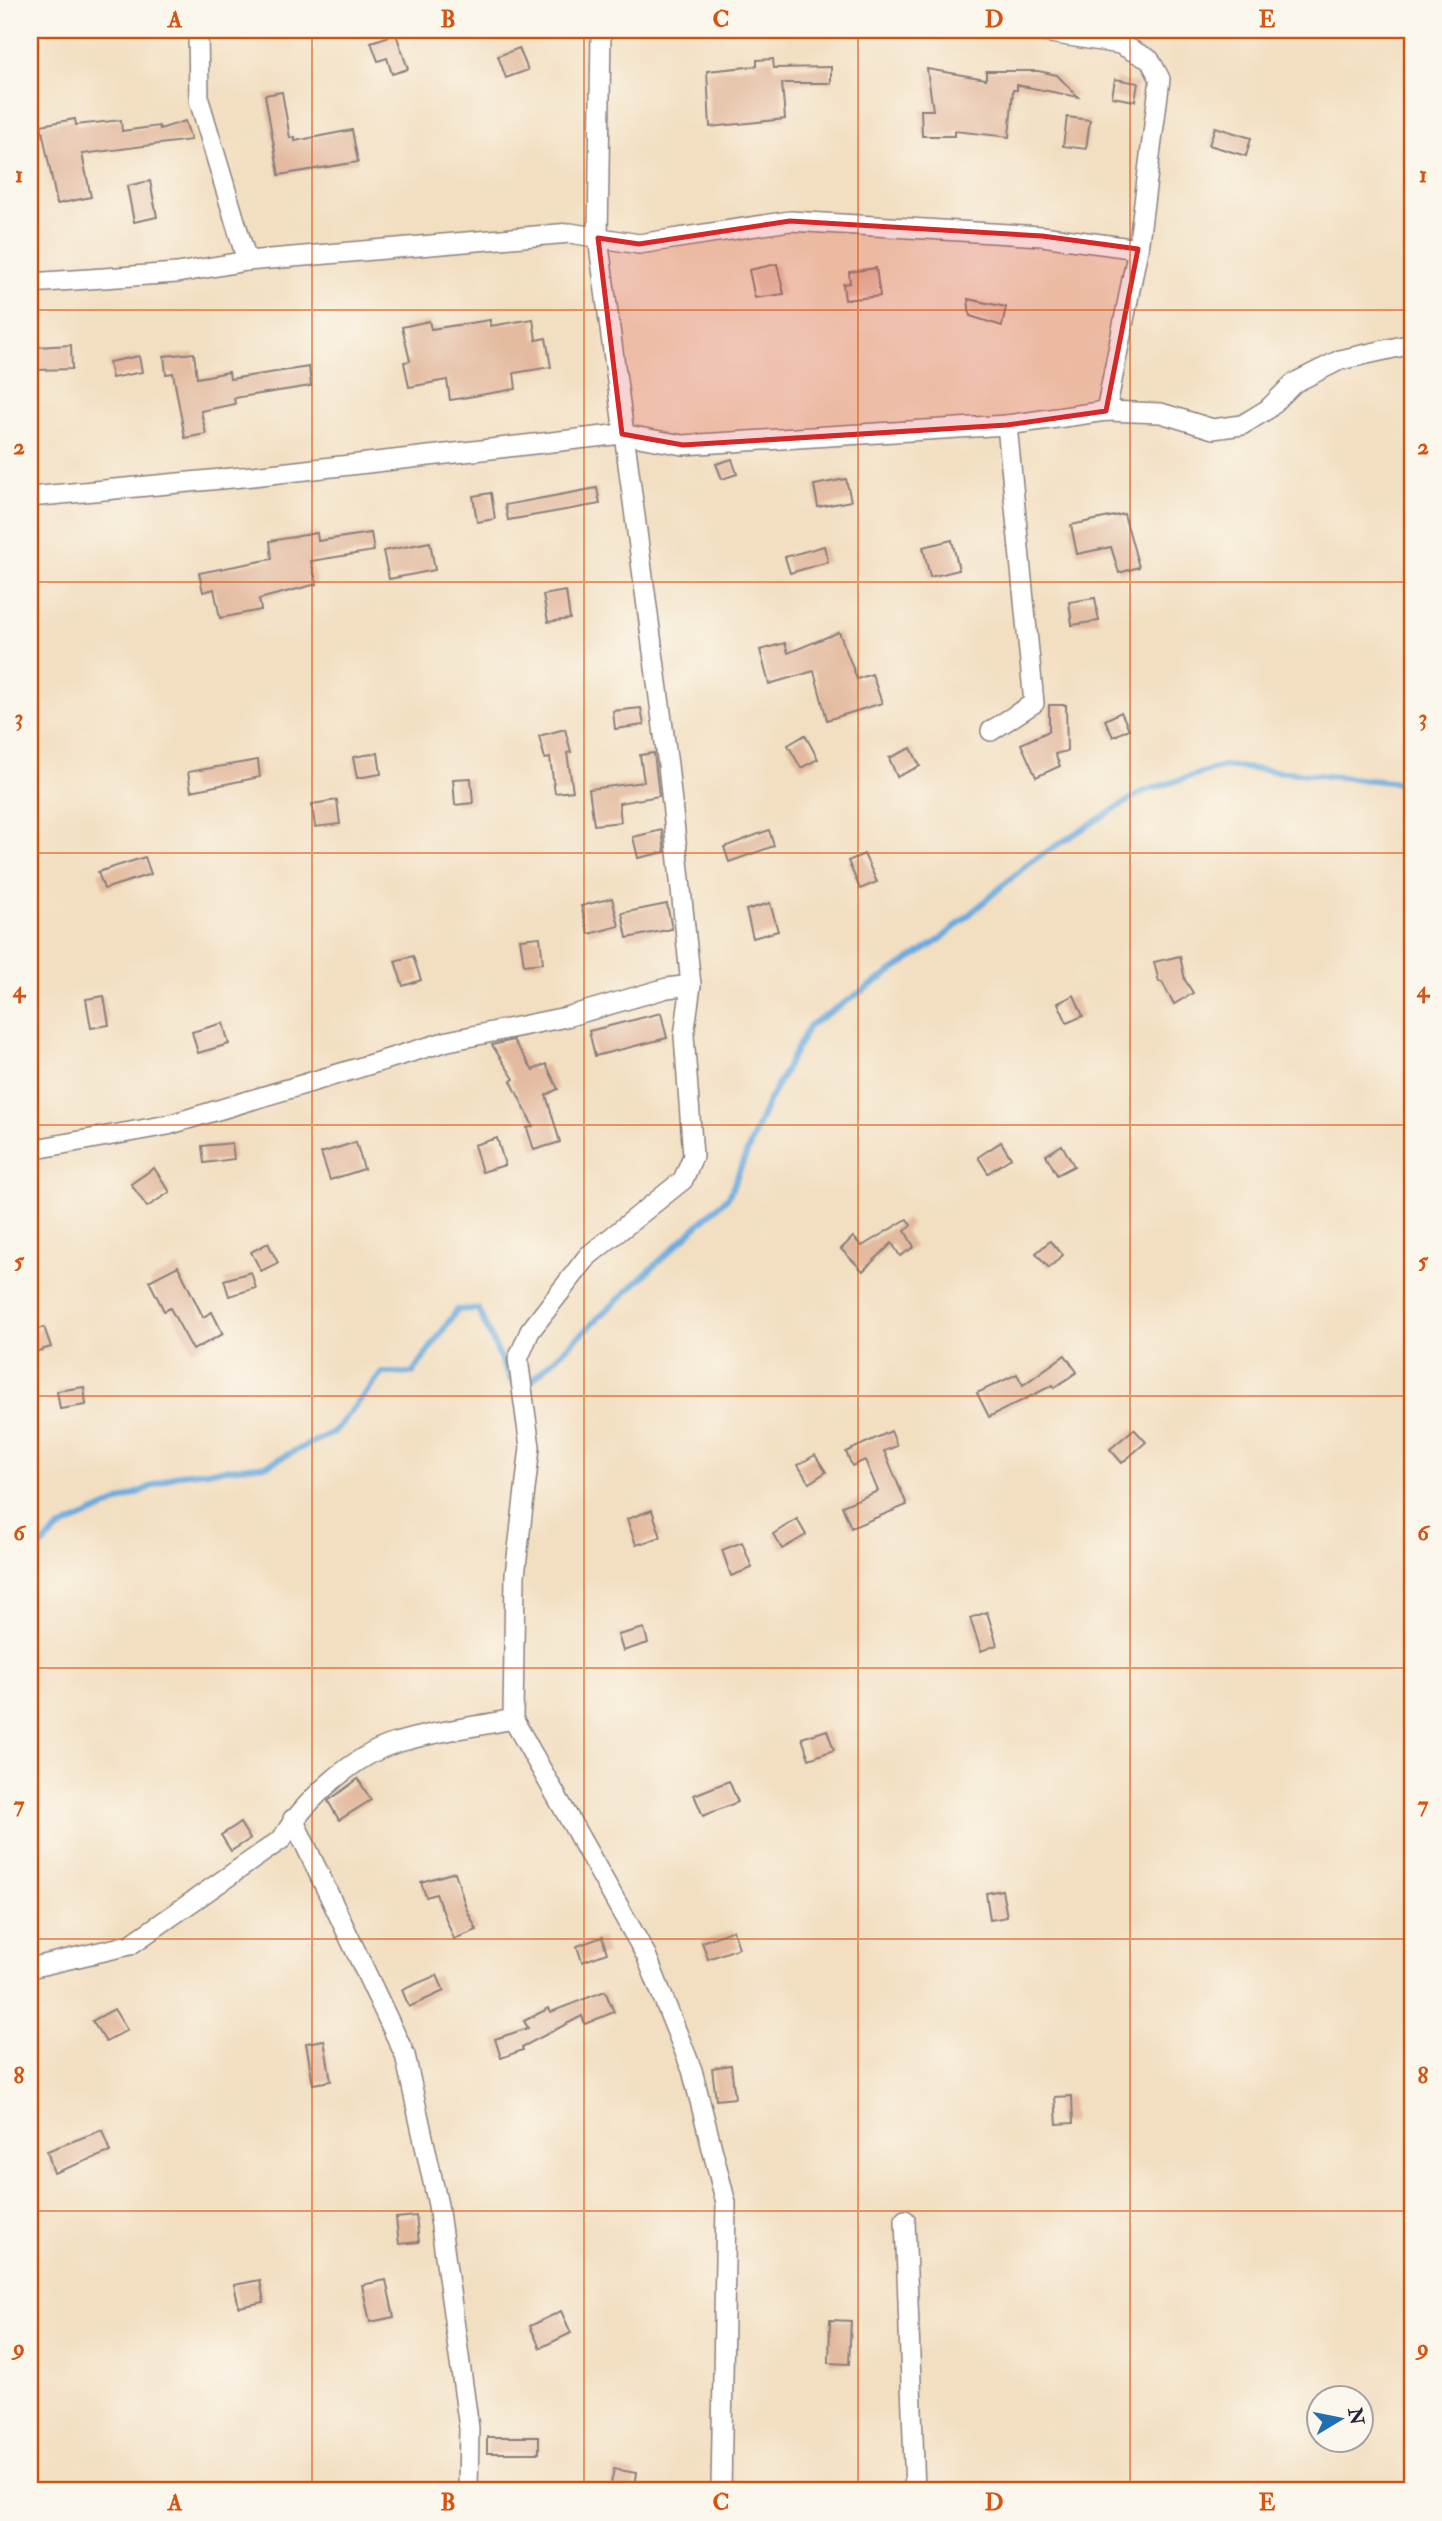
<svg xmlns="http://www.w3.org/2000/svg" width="1442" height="2521" viewBox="0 0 1442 2521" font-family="'IM FELL Double Pica',serif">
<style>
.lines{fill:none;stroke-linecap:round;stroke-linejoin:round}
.stream{stroke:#6aaadd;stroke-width:6}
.building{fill:#e3ba9f}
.street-casing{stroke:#8a807e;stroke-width:22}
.street{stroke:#fff;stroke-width:19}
.marked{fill:#d62828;fill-opacity:0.2;stroke:#d62828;stroke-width:5;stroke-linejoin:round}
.grid{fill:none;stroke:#d45411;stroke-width:2;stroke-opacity:0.55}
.neatline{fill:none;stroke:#d45411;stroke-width:2.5}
.grid-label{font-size:23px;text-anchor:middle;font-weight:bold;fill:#d45411}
</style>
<rect width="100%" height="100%" fill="#fbf7ec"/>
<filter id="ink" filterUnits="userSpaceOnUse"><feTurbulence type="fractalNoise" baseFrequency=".0143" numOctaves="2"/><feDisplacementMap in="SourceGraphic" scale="14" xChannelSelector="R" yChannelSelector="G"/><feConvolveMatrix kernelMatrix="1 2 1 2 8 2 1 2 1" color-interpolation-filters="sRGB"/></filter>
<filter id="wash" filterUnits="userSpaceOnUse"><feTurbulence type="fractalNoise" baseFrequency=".00686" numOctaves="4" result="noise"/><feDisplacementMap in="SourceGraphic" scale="28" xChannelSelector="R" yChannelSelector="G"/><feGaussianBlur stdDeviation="1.57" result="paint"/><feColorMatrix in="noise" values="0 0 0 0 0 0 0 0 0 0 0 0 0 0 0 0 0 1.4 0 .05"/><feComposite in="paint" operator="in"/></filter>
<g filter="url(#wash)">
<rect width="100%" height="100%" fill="#f2dec0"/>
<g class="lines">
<!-- stream -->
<g class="stream">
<path d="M531 1381 729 1196 767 1104 809 1026 941 939 1030 862 1142 792 1223 766 1412 784"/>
<path d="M30 1556 60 1528 179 1474 267 1465 335 1431 382 1373H413L457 1310 478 1309 511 1381"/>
</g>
</g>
<g id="blocks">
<!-- building -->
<g class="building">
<path d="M396 34 408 69 392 74 387 58 378 61 371 42Z"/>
<path d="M519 48 528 70 506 78 498 56Z"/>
<path d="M773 59 774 68 831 67V83H782L785 119 710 127 707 71 757 66V60Z"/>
<path d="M927 69 986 79V71H1038L1057 75 1078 97 1017 85V90H1013L1009 137 955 131V136H922L921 110H933Z"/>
<path d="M1115 79 1138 83 1135 101 1112 97Z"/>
<path d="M282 92 290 138 295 137V141L352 130 358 162 279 175 265 95Z"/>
<path d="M1067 117 1090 120 1086 149 1063 146Z"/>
<path d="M75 119 76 125 121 120 122 131 159 126 160 129 185 121 191 140 82 154 91 197 57 204 41 125Z"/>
<path d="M1215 127 1251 138 1246 156 1209 145Z"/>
<path d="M150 181 157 217 134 222 127 186Z"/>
<path d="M777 264 784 294 755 298 749 270Z"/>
<path d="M876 268 880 296 845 300 843 284 850 283 849 272Z"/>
<path d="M968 299 1006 307 1002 326 970 316Z"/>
<path d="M533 319 536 340 546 338 551 367 514 373 516 389 450 400 447 380 409 387 404 362 410 361 402 327 429 321 431 329 490 320V326Z"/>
<path d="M71 345 72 369 37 370 36 347Z"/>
<path d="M194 353 197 378 229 372 230 379 309 367 311 386 234 398 235 404 201 411 206 434 185 438 173 373 166 374 164 356Z"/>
<path d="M139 356 142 372 112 378 109 362Z"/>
<path d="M732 459 737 474 722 479 716 464Z"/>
<path d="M846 479 851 501 818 507 814 485Z"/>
<path d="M597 488 600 504 508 520 505 505Z"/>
<path d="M491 493 495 519 477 522 473 496Z"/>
<path d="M1124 514 1139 567 1119 573 1111 547 1077 554 1071 525Z"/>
<path d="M317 533 318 541 371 533 374 551 311 561 317 584 259 599 261 610 220 618 214 589 203 592 199 573 272 559 270 541Z"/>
<path d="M952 540 959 570 930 577 923 547Z"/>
<path d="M430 542 435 570 389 579 383 551Z"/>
<path d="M824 546 828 562 790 573 785 557Z"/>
<path d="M566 591 570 619 548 622 543 595Z"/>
<path d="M1095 598 1099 621 1072 625 1069 602Z"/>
<path d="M839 632 857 679 872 674 882 703 827 720 814 671 769 684 760 650 785 643 788 653Z"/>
<path d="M1049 705H1066L1067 751 1055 754 1060 766 1036 777 1021 744 1049 731Z"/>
<path d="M641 708 644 725 615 729 613 711Z"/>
<path d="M1121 712 1129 729 1113 737 1105 720Z"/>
<path d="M565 729 571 752 567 753 573 791 555 793 550 758 545 759 539 736Z"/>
<path d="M805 735 818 759 801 768 788 745Z"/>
<path d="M911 748 920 766 897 777 889 758Z"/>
<path d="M378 753 381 774 357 778 353 757Z"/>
<path d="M654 753 659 796 619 803 621 822 594 825 589 789 644 782 640 755Z"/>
<path d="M258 760 260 777 191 791 188 772Z"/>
<path d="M471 778 473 803 455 805 453 779Z"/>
<path d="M337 800 340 824 315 827 312 804Z"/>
<path d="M662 830 665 852 638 858 633 837Z"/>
<path d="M769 830 774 846 729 862 724 847Z"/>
<path d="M864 854 877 882 860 889 848 861Z"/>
<path d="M145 857 151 874 104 889 98 872Z"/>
<path d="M612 898 619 926 589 934 581 906Z"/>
<path d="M770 903 778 931 753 938 746 910Z"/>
<path d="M667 904 672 929 627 938 622 913Z"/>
<path d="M540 937 543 963 524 965 520 939Z"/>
<path d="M413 956 421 980 403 986 395 961Z"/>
<path d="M1180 956 1185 980 1193 993 1174 1004 1162 982H1159L1154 962Z"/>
<path d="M1074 995 1083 1016 1067 1023 1058 1003Z"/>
<path d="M104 996 109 1025 91 1028 86 999Z"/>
<path d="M661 1013 667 1038 595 1056 589 1031Z"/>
<path d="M223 1023 229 1044 198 1053 192 1032Z"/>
<path d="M513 1040 533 1070 546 1064 558 1089 546 1095 560 1142 534 1150 527 1128 533 1126 511 1081 514 1079 492 1045Z"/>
<path d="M497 1138 505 1165 482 1172 474 1145Z"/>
<path d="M356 1142 364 1169 330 1180 321 1153Z"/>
<path d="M1001 1142 1011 1158 988 1173 978 1157Z"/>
<path d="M232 1143 234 1159 204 1163 202 1146Z"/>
<path d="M1062 1145 1074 1166 1057 1175 1046 1155Z"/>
<path d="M154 1168 170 1192 147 1207 131 1184Z"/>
<path d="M907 1219 911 1225 905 1231 914 1247 900 1256 892 1243 863 1271 841 1249 853 1237 862 1246Z"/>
<path d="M1050 1241 1063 1255 1049 1268 1036 1253Z"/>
<path d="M268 1243 278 1263 261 1271 251 1252Z"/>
<path d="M178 1266 203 1317 212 1312 223 1334 193 1350 170 1308 164 1311 149 1281Z"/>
<path d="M251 1272 256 1288 229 1296 224 1280Z"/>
<path d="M44 1327 51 1347 35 1352 30 1332Z"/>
<path d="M1065 1355 1077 1372 1054 1388 1053 1385 989 1417 977 1393 1017 1374 1023 1385Z"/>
<path d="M84 1387 86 1405 60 1409 57 1391Z"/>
<path d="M1134 1429 1146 1442 1122 1463 1110 1449Z"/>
<path d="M891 1431 897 1446 884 1451 907 1505 851 1528 842 1506 878 1491 865 1460 852 1466 846 1452Z"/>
<path d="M815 1455 826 1472 809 1483 798 1465Z"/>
<path d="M652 1510 661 1537 636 1545 627 1519Z"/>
<path d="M797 1519 806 1535 782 1549 773 1534Z"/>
<path d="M742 1542 752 1568 731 1576 722 1550Z"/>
<path d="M987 1612 997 1645 981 1651 970 1618Z"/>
<path d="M644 1628 648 1643 623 1651 618 1635Z"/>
<path d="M827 1730 834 1750 809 1759 802 1738Z"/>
<path d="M358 1779 371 1800 339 1820 328 1801Z"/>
<path d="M729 1781 738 1802 703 1816 694 1795Z"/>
<path d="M240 1823 250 1839 231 1851 221 1835Z"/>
<path d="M455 1872 466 1908 477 1930 454 1939 436 1894 426 1897 421 1882Z"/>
<path d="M1002 1890 1007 1917 990 1920 986 1893Z"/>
<path d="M733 1930 739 1948 708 1959 702 1942Z"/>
<path d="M602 1937 607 1953 582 1962 577 1946Z"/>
<path d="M437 1975 444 1991 409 2007 402 1990Z"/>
<path d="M605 1991 614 2012 585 2024 582 2016 522 2047 523 2050 501 2058 495 2039 528 2028 524 2021 549 2008 551 2012Z"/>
<path d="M114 2009 127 2030 106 2042 92 2021Z"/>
<path d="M324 2040 331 2081 313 2084 306 2043Z"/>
<path d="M731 2065 735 2098 716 2100 712 2068Z"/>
<path d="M1072 2096 1073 2123 1057 2124 1055 2097Z"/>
<path d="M102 2130 110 2152 54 2173 47 2151Z"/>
<path d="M416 2216 419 2242 399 2244 396 2218Z"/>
<path d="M260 2280 264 2302 239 2307 234 2285Z"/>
<path d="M386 2280 394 2317 370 2322 362 2285Z"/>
<path d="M561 2311 571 2333 540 2348 530 2326Z"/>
<path d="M830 2320 851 2321 849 2364 829 2363Z"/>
<rect x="487" y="2437" width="52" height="16"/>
<path d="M614 2469 636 2473 633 2491 610 2488Z"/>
</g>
</g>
</g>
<g filter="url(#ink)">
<use href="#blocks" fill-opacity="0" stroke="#8a807e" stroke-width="2"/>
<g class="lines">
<defs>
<g id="street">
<path d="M198 30 199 100 247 261 570 233 639 244 790 221 1042 236 1138 249"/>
<path d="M601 30 598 238 668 765 691 985 684 1036 693 1156 683 1180 588 1256 530 1331 518 1359 530 1447 515 1575 513 1719 646 1955 692 2070 726 2203 721 2491"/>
<path d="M1031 30 1120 44 1150 60 1160 79 1138 249 1106 411"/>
<path d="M30 283 177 273 247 261"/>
<path d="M30 497 253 476 622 434 683 445 1007 425 1106 411 1161 413 1213 429 1242 425 1268 409 1294 383 1340 360 1412 344"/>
<path d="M991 731 1034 703 1007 425"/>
<path d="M30 1150 168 1125 448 1041 566 1017 667 988 691 985"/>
<path d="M293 1819 405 2055 438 2205 469 2428 468 2491"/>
<path d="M30 1968 130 1945 282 1839C303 1802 354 1755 396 1743 434 1731 475 1727 513 1719"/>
<path d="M905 2220 915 2491"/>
</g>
</defs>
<!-- street casing -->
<use href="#street" class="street-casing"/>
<!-- street -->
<use href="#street" class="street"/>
</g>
</g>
<!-- marked area -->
<path class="marked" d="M790 221 1042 236 1138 249 1106 411 1007 425 683 445 622 434 598 238 639 244Z"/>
<!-- grid -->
<path class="grid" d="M312 30V2491M584 30V2491M858 30V2491M1130 30V2491M30 310H1412M30 582H1412M30 853H1412M30 1125H1412M30 1396H1412M30 1668H1412M30 1939H1412M30 2211H1412"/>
<!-- margin -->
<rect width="1442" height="2521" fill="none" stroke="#fbf7ec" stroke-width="77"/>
<!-- north arrow -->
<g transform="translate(1340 2419) rotate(80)"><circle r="33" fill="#fbf7ec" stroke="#a4a2a5" stroke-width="2"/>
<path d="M0-5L12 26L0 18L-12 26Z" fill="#1f6fb2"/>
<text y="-10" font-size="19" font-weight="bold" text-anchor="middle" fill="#22223b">N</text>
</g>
<rect x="38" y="38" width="1366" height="2444" class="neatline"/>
<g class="grid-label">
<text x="175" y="27">A</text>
<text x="448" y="27">B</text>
<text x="721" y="27">C</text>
<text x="994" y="27">D</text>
<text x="1267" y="27">E</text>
<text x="19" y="182">1</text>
<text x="1423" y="182">1</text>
<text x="19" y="454">2</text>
<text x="1423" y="454">2</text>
<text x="19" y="725">3</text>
<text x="1423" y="725">3</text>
<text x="19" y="997">4</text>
<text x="1423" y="997">4</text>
<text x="19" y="1268">5</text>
<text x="1423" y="1268">5</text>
<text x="19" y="1540">6</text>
<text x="1423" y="1540">6</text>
<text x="19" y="1812">7</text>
<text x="1423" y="1812">7</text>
<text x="19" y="2083">8</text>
<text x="1423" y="2083">8</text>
<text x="19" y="2355">9</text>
<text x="1423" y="2355">9</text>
<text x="175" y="2510">A</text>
<text x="448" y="2510">B</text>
<text x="721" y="2510">C</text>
<text x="994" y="2510">D</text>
<text x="1267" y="2510">E</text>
</g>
</svg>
